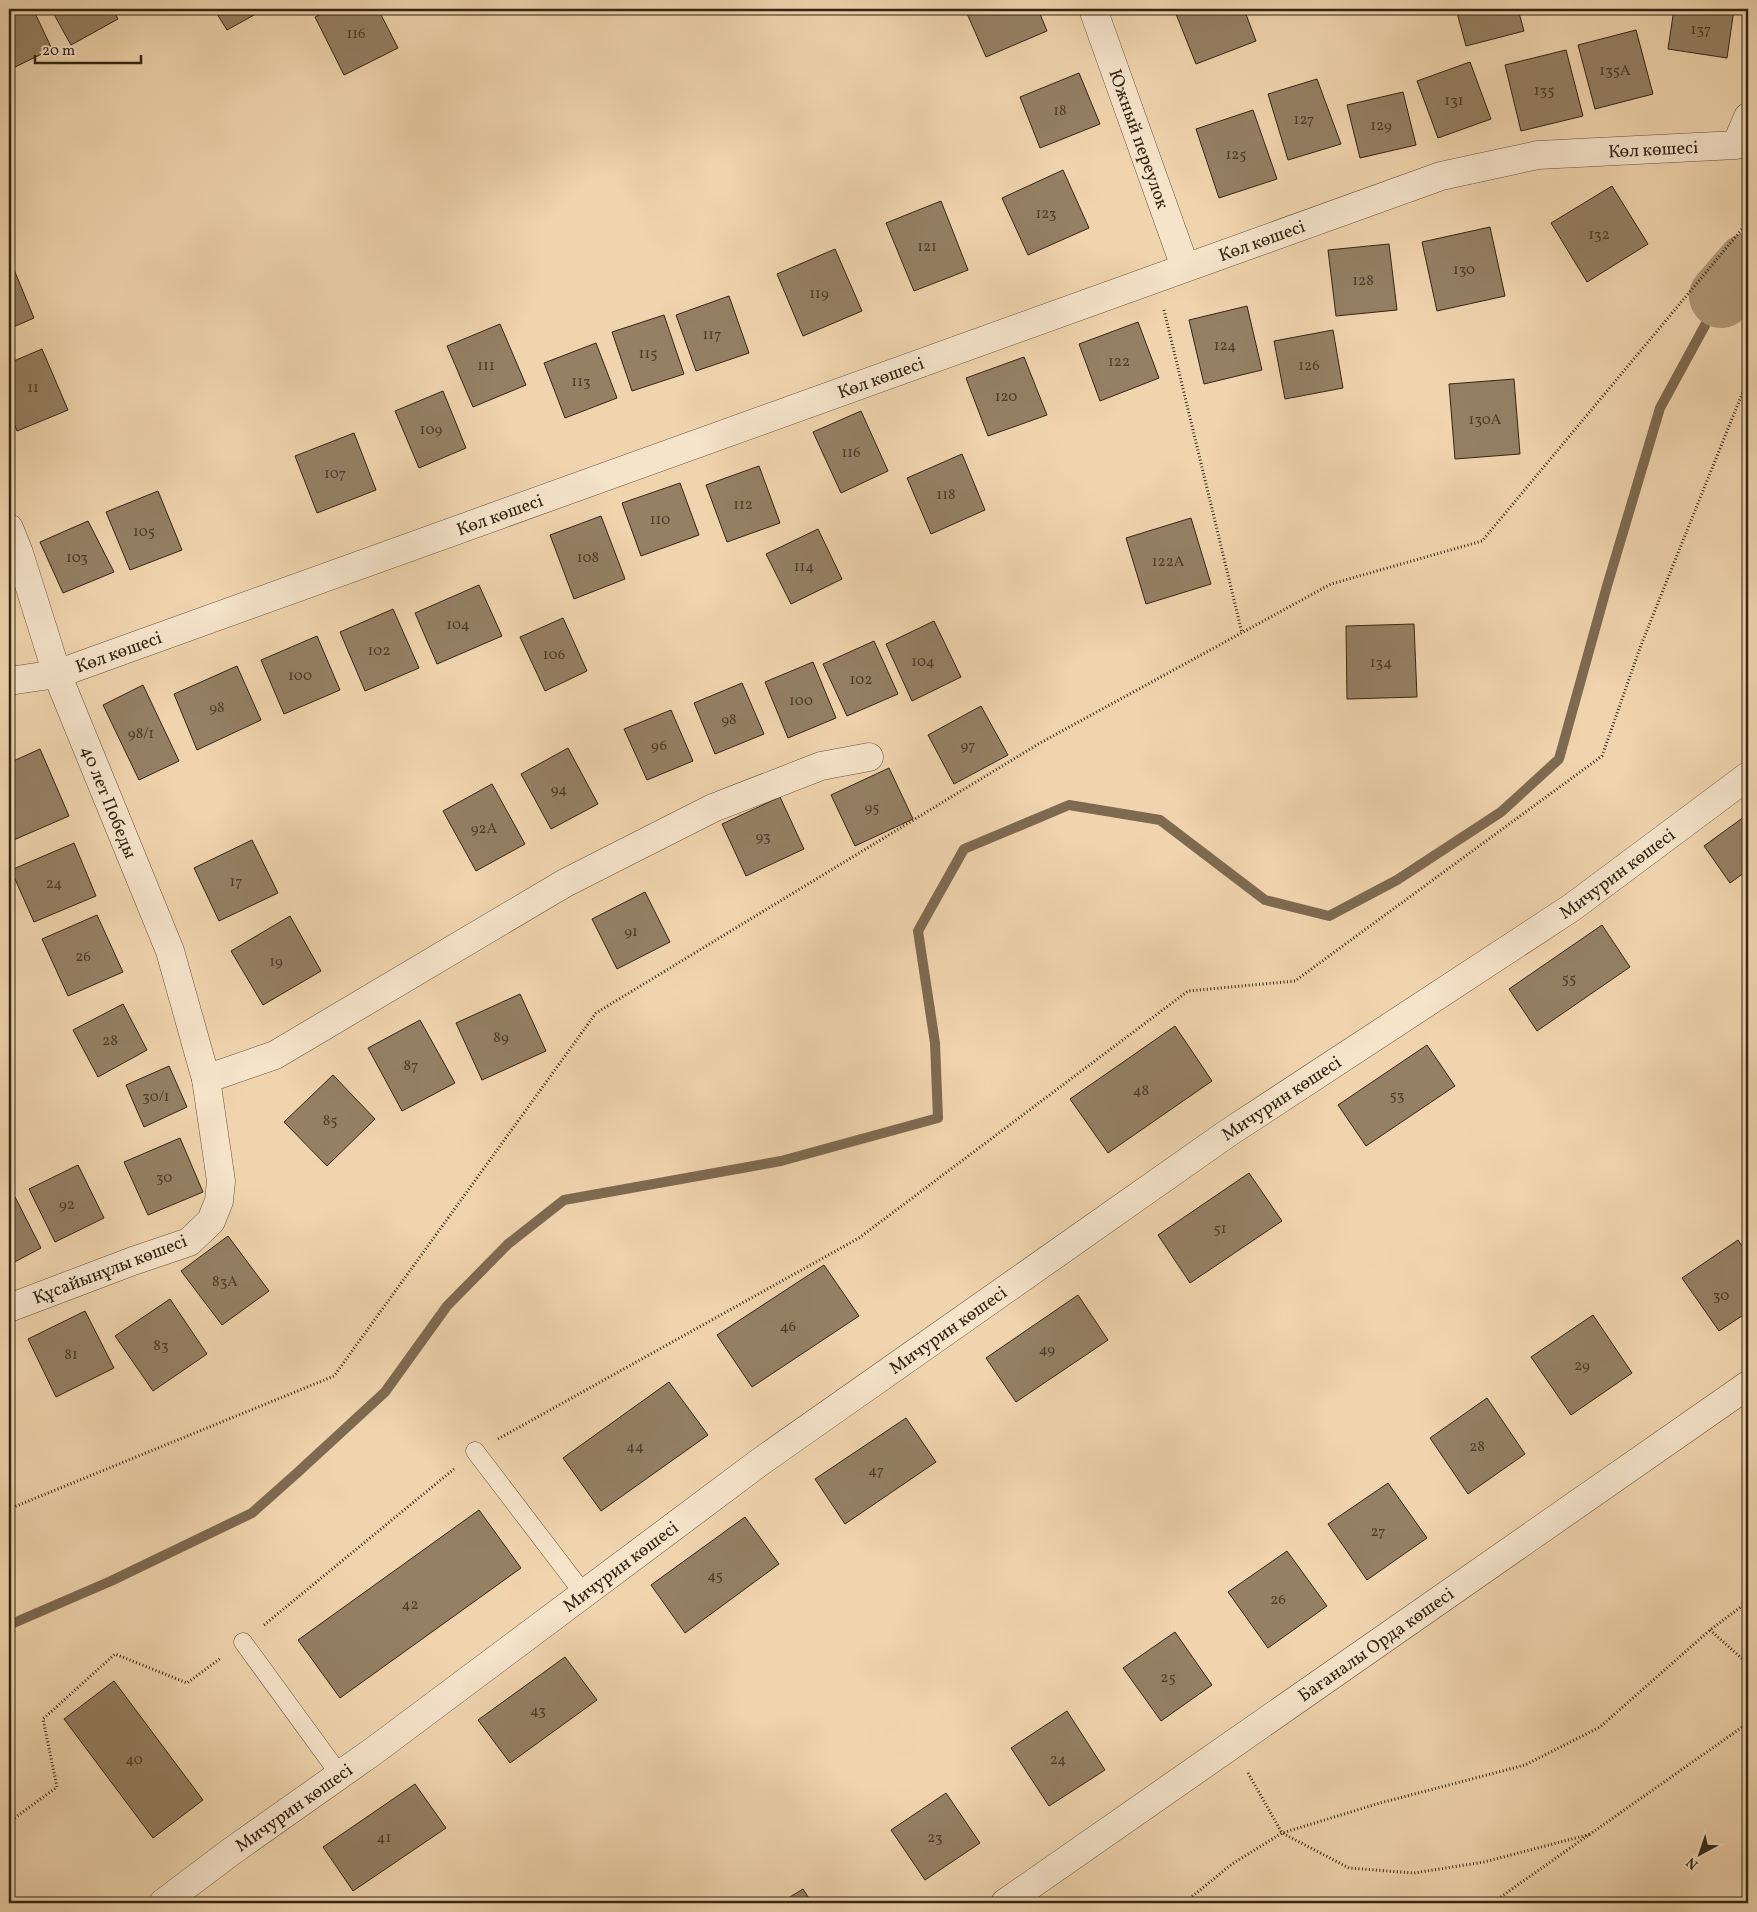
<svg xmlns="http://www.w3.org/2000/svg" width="1757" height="1912" viewBox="0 0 1757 1912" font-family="Vollkorn,serif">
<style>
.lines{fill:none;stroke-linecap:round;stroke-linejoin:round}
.stream{stroke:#7e6a51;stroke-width:10}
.river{stroke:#b09879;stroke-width:64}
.building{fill:#958064;stroke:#332515}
.service-casing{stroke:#62513b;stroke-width:19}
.minor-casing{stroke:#62513b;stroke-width:29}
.tertiary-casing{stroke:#62513b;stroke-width:29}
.path{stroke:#332515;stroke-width:3;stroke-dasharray:1 2.5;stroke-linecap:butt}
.service{stroke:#f5e3ca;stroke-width:18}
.minor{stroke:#f5e3ca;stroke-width:28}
.tertiary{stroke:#f5e3ca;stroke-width:28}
.labels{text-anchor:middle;stroke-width:5;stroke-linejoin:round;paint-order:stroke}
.number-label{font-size:15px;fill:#4c3c29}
.street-label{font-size:18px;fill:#332515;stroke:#f5e3ca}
</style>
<rect width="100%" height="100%" fill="#f0d4ad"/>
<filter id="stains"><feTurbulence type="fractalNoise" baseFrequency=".004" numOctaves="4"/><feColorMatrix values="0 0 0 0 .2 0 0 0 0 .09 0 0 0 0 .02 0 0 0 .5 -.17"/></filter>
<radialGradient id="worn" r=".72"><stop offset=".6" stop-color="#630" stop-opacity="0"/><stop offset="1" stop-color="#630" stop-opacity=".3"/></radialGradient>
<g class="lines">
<!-- stream -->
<path class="stream" d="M9 1625 111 1581 252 1513 297 1473 385 1392 447 1306 508 1244 564 1200 781 1161 938 1118 935 1043 918 931 964 849 1069 805 1160 820 1265 900 1329 916 1397 880 1501 812 1559 759 1607 586 1660 408 1721 296"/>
<!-- river -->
<path class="river" d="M1721 296 1748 265"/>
</g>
<!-- building -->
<g class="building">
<path d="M9 9H33L52 49 9 70Z"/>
<path d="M51 9H113L118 19 71 45Z"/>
<path d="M214 9H265L227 30Z"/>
<path d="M331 9H378L398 48 344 75 315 17Z"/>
<path d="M965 9H1038L1047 31 986 57Z"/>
<path d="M1174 9H1244L1256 41 1196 64Z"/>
<path d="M1456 9H1518L1524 31 1466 46Z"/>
<path d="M1674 9H1734L1727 58 1668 49Z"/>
<path d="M1636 30 1653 94 1595 109 1578 45Z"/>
<path d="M1566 50 1583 116 1521 131 1505 65Z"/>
<path d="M1470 62 1491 119 1438 138 1417 81Z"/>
<path d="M1079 73 1100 124 1040 148 1020 97Z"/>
<path d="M1317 79 1341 144 1288 160 1268 94Z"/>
<path d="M1403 92 1416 145 1360 158 1347 105Z"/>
<path d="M1253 110 1277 179 1219 198 1196 129Z"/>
<path d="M1063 170 1089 228 1028 255 1002 198Z"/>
<path d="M1612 186 1648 244 1587 282 1551 223Z"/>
<path d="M941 201 968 270 914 291 886 223Z"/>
<path d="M1490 227 1505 296 1437 311 1422 242Z"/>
<path d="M1389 244 1397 310 1336 316 1328 250Z"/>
<path d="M835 249 862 311 803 336 777 274Z"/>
<path d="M10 260 34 318 9 329V261Z"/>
<path d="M729 296 749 353 696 371 676 315Z"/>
<path d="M1247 306 1262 370 1204 384 1189 320Z"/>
<path d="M664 315 684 374 632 391 612 332Z"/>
<path d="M1138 322 1159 378 1100 401 1079 344Z"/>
<path d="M500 324 526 385 473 407 447 346Z"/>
<path d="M1333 330 1343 388 1285 399 1274 341Z"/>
<path d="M596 343 617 398 565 418 544 363Z"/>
<path d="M42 349 68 410 17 431 9 411V363Z"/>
<path d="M1024 357 1047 415 988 436 966 378Z"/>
<path d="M1514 379 1520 454 1455 459 1449 384Z"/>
<path d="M443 391 466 448 419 468 395 411Z"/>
<path d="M861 411 888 471 841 493 813 432Z"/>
<path d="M354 433 376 490 317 513 295 456Z"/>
<path d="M962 454 985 510 931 534 907 478Z"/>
<path d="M759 466 780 523 727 542 706 485Z"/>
<path d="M680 483 699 535 641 556 622 503Z"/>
<path d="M158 491 182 550 130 570 106 512Z"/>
<path d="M601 516 625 579 574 599 550 535Z"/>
<path d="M1191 518 1211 584 1146 604 1126 538Z"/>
<path d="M88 521 114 572 63 593 40 542Z"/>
<path d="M818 529 842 579 791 604 766 554Z"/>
<path d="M479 585 502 636 437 664 415 613Z"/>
<path d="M393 609 419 668 365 691 340 632Z"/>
<path d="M563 618 587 671 545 691 520 637Z"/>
<path d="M934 621 961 677 912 701 886 644Z"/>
<path d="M1414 624 1417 697 1347 699 1346 626Z"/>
<path d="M317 636 340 690 284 714 261 660Z"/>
<path d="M874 641 898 694 847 716 823 664Z"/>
<path d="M813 662 836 718 788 738 765 682Z"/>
<path d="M237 666 261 720 197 750 174 694Z"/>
<path d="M742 683 764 734 715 754 694 703Z"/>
<path d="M143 685 179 761 139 780 103 705Z"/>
<path d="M981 706 1008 755 954 784 928 735Z"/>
<path d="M671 710 693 761 647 780 624 729Z"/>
<path d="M568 748 598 804 551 829 521 774Z"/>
<path d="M40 749 69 816 9 842V763Z"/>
<path d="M889 768 913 819 855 846 831 795Z"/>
<path d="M492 784 525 844 476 871 443 811Z"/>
<path d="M780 797 804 849 746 876 722 824Z"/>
<path d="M1748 814V870L1730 883 1704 846Z"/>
<path d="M252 840 278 893 219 921 194 868Z"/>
<path d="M74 843 96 896 34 922 11 870Z"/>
<path d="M645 892 670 942 617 969 592 919Z"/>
<path d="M97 915 123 972 68 996 42 939Z"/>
<path d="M290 916 321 971 263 1005 231 951Z"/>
<path d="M1602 925 1630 967 1537 1031 1509 989Z"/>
<path d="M520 994 546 1051 482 1080 456 1023Z"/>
<path d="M123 1004 147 1050 98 1077 73 1030Z"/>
<path d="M420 1020 455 1083 402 1111 368 1048Z"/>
<path d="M1175 1026 1212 1081 1108 1153 1070 1099Z"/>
<path d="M1427 1045 1455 1086 1366 1146 1338 1105Z"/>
<path d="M169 1066 187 1107 144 1127 126 1085Z"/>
<path d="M333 1075 375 1119 327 1166 284 1122Z"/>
<path d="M180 1138 203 1192 148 1215 124 1162Z"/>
<path d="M78 1165 104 1218 55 1242 29 1189Z"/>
<path d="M1249 1173 1282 1221 1190 1283 1158 1235Z"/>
<path d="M11 1189 41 1248 9 1265V1190Z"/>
<path d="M228 1236 269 1291 222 1325 181 1271Z"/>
<path d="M1738 1240 1748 1255V1312L1719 1331 1682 1278Z"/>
<path d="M824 1265 859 1316 752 1387 717 1335Z"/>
<path d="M1078 1295 1108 1340 1016 1402 986 1358Z"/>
<path d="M170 1299 207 1354 153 1391 115 1336Z"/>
<path d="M85 1311 114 1368 56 1397 28 1339Z"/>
<path d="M1593 1315 1632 1373 1571 1415 1531 1357Z"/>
<path d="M669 1382 708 1435 601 1511 563 1458Z"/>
<path d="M1487 1398 1525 1454 1468 1494 1430 1438Z"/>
<path d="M906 1418 936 1462 845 1524 815 1479Z"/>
<path d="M1388 1483 1427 1538 1367 1580 1328 1524Z"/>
<path d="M479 1510 521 1568 340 1698 298 1640Z"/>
<path d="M745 1517 779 1564 685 1633 651 1585Z"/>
<path d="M1287 1551 1327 1606 1268 1648 1228 1592Z"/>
<path d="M1175 1632 1212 1685 1161 1721 1123 1668Z"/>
<path d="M565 1657 597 1700 510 1763 478 1720Z"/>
<path d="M114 1681 203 1800 153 1838 64 1719Z"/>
<path d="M1067 1711 1105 1770 1049 1806 1011 1748Z"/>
<path d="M415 1784 446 1828 353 1891 323 1847Z"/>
<path d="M946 1793 980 1843 925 1880 891 1830Z"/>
<path d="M803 1889 812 1903H780Z"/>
</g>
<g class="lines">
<defs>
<g id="service">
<path d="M475 1451 584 1594"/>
<path d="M243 1642 340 1775"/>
</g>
<g id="minor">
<path id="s1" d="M1093 9 1185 267"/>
<path id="s2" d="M9 528 19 553 57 674 170 951 206 1079 221 1181 219 1201 211 1221 189 1242 133 1261 9 1308"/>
<path id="s3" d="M9 681 57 674 1441 176 1538 155 1736 145 1748 117"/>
<path d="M206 1079 275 1055 565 883 713 808 821 766 869 757"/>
<path id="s4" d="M163 1903 232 1851 375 1750 760 1462 1228 1133 1571 908 1748 776"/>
</g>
<g id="tertiary">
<path id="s5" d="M1005 1903 1748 1385"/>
</g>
</defs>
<!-- service casing -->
<use href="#service" class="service-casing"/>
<!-- minor casing -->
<use href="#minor" class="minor-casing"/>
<!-- tertiary casing -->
<use href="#tertiary" class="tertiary-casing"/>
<!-- path -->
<g class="path">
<path d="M1164 310 1242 633"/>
<path d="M498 1439 859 1238 1188 991 1295 981 1602 756 1641 645 1748 379"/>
<path d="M9 1509 334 1376 596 1013 1040 743 1331 584 1482 541 1748 222"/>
<path d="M1748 1590 1742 1606 1748 1612"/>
<path d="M264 1625 454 1469"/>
<path d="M1710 1630 1748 1664"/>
<path d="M1248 1773 1282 1833 1349 1868 1414 1873 1484 1862 1591 1834"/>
<path d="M9 1822 57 1787 43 1719 115 1654 187 1683 221 1658"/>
<path d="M1184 1903 1232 1864 1282 1833 1380 1803 1525 1765 1600 1727 1710 1630 1742 1606"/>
<path d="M1492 1903 1748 1723"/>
</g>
<!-- service -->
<use href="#service" class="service"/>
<!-- minor -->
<use href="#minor" class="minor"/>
<!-- tertiary -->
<use href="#tertiary" class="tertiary"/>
</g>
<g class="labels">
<!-- number labels -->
<g class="number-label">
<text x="1701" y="34">137</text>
<text x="356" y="38">116</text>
<text x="1615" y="75">135А</text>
<text x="1544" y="95">135</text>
<text x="1454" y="105">131</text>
<text x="1060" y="115">18</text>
<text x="1304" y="124">127</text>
<text x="1381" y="130">129</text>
<text x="1236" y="159">125</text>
<text x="1046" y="218">123</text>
<text x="1599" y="239">132</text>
<text x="927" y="251">121</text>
<text x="1464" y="274">130</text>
<text x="1363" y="285">128</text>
<text x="819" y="298">119</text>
<text x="712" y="339">117</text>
<text x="1225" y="350">124</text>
<text x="648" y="358">115</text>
<text x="1119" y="366">122</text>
<text x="486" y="370">111</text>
<text x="1309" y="370">126</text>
<text x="581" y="386">113</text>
<text x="33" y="392">11</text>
<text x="1006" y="401">120</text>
<text x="1485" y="424">130А</text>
<text x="431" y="434">109</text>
<text x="851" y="457">116</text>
<text x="335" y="478">107</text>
<text x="946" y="499">118</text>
<text x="743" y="509">112</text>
<text x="660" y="524">110</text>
<text x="144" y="536">105</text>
<text x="77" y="562">103</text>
<text x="588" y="562">108</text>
<text x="1168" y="566">122А</text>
<text x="804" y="571">114</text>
<text x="458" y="629">104</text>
<text x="379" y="655">102</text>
<text x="554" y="659">106</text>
<text x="923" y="666">104</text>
<text x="1381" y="667">134</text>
<text x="300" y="680">100</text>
<text x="861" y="684">102</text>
<text x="801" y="705">100</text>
<text x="217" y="712">98</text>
<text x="729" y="724">98</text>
<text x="141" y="738">98/1</text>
<text x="659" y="750">96</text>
<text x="968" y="750">97</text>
<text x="559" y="794">94</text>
<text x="872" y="812">95</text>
<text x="484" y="833">92А</text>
<text x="763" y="841">93</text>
<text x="236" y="886">17</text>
<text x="54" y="888">24</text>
<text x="631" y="936">91</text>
<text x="83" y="961">26</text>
<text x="276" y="966">19</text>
<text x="1569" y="983">55</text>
<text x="501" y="1042">89</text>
<text x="110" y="1045">28</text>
<text x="411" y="1070">87</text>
<text x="1141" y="1095">48</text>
<text x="1397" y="1100">53</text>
<text x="156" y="1101">30/1</text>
<text x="330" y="1125">85</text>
<text x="164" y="1182">30</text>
<text x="67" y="1209">92</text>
<text x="1220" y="1233">51</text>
<text x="225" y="1286">83А</text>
<text x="1721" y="1300">30</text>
<text x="788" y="1331">46</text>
<text x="161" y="1350">83</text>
<text x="1047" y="1354">49</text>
<text x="71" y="1359">81</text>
<text x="1582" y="1370">29</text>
<text x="635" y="1451">44</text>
<text x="1477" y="1451">28</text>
<text x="876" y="1475">47</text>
<text x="1378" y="1536">27</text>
<text x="715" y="1580">45</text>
<text x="1278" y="1604">26</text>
<text x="410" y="1609">42</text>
<text x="1168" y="1682">25</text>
<text x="538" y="1715">43</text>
<text x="134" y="1764">40</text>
<text x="1058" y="1764">24</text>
<text x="384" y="1842">41</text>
<text x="935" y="1842">23</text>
</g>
<!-- street labels -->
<g class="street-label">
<text dy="6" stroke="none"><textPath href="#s1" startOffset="138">Южный переулок</textPath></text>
<text dy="6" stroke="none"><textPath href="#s3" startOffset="1734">Көл көшесі</textPath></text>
<text dy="6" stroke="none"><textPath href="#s3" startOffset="1329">Көл көшесі</textPath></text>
<text dy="6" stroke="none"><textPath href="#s3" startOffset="924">Көл көшесі</textPath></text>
<text dy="6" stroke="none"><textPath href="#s3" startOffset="519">Көл көшесі</textPath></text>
<text dy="6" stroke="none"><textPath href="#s3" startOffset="114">Көл көшесі</textPath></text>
<text dy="6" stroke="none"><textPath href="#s2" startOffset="292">40 лет Победы</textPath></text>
<text dy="6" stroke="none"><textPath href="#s4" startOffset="1782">Мичурин көшесі</textPath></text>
<text dy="6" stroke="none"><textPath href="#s4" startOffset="1378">Мичурин көшесі</textPath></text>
<text transform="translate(110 1269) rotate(-21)" y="6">Құсайынұлы көшесі</text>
<text dy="6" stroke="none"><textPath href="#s4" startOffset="972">Мичурин көшесі</textPath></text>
<text dy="6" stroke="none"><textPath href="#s4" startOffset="568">Мичурин көшесі</textPath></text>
<text dy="6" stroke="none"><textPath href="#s5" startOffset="452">Бағаналы Орда көшесі</textPath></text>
<text dy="6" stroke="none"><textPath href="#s4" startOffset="162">Мичурин көшесі</textPath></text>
</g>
</g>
<!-- margin -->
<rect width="1757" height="1912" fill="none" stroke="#f0d4ad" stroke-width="30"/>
<rect x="10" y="10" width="1737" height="1892" fill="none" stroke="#332515" stroke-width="2.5"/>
<rect x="15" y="15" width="1727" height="1882" fill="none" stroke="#332515"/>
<!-- north arrow -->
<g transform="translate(1700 1854) rotate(220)" stroke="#f5e3ca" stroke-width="4" paint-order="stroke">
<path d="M0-4L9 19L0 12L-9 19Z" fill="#332515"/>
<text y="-8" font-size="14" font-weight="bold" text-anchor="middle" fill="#332515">N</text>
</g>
<!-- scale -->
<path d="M35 55v8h106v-8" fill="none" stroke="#332515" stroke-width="2.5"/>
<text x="42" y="55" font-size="15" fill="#332515" stroke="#f5e3ca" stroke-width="4" paint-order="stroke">20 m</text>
<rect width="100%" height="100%" filter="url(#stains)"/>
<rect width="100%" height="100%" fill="url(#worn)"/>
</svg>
